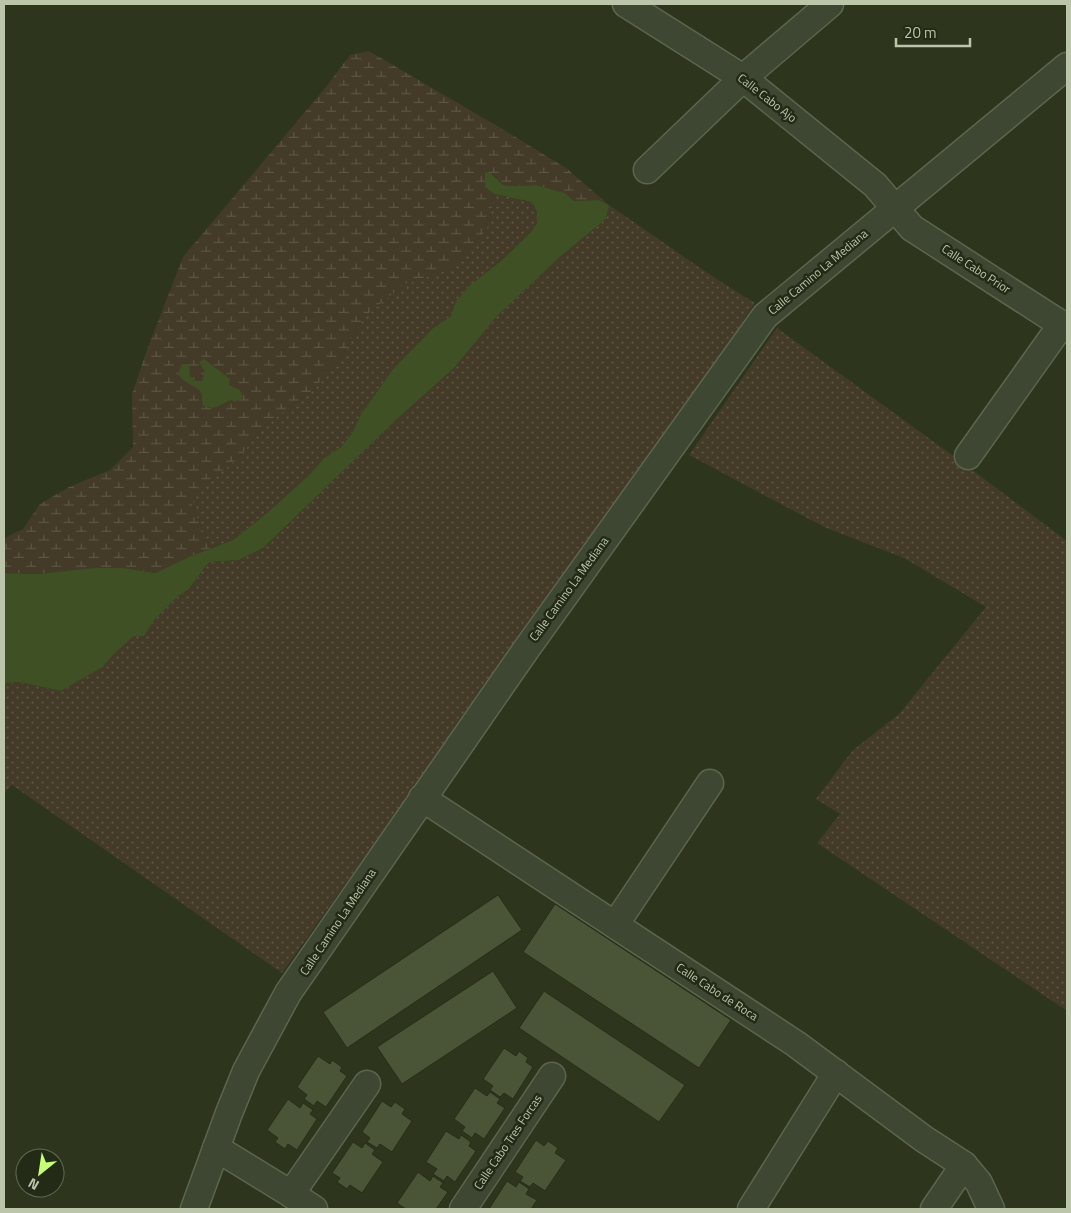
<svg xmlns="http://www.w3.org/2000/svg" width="1071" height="1213" viewBox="0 0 1071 1213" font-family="'Titillium Web',sans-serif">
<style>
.grass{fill:url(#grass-dots)}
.wetland{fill:url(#wetland-marsh)}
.water{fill:#3f5024}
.building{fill:#495536;stroke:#252d18}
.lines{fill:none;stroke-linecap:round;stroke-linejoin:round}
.minor-casing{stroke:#5c654e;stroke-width:29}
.minor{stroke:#3e4731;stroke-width:26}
.labels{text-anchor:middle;stroke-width:5;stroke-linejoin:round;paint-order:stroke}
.street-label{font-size:12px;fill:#bac5aa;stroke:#232b17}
</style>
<defs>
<pattern id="grass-dots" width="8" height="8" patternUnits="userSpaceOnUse" patternTransform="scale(1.25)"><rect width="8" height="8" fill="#433a27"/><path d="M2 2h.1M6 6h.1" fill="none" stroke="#5c5544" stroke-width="1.8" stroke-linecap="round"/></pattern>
<pattern id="wetland-marsh" width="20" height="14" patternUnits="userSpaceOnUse" patternTransform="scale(1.25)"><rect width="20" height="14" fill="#433a27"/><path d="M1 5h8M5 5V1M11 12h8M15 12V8" fill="none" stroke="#5c5544"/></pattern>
</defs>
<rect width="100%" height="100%" fill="#2d361d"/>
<!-- grass -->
<g class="grass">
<path d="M494 194 532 202 537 212V223L531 232 501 261 470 285 456 301 451 316 433 328 393 369 361 414 352 433 340 448 324 458 309 475 267 513 233 540 211 548 192 506 198 486 214 477 240 457 262 427 313 390 343 354 364 317 405 284 444 271 489 225Z"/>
<path d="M609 205C658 238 705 273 755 303L709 373 282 973 12 785 4 793V683L19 682 61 691 103 667 113 655 134 636H144L155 619 177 597 189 589 205 567 210 562 239 560 263 548 396 420 454 368 498 315 561 256 606 219Z"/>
<path d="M777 328 963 463 1067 541V1011L817 843 840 814 816 799 852 751 899 714 986 607 904 558 824 527 689 455Z"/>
</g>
<!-- wetland -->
<path class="wetland" d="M369 51 504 130 566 168 609 205 599 200 574 201 565 193 536 185 514 186 503 185 492 173 485 187 494 194 489 225 468 255 444 271 405 284 364 317 343 354 313 390 262 427 240 457 214 477 198 486 192 506 211 548 191 556 155 573 124 568H93L37 574 4 573V538L23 529 40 504 69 487 110 470 133 447 132 394 147 350 183 257 326 87 350 55Z"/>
<!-- water -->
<g class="water">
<path d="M485 172 491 173 503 185 514 186 536 185 565 193 574 201 599 200 609 205 606 219 561 256 498 315 454 368 396 420 263 548 239 560 210 562 205 567 189 589 177 597 155 619 144 636H134L113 655 103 667 61 691 19 682 4 683V573L37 574 93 568H124L155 573 191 556 233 540 267 513 309 475 324 458 340 448 352 433 361 414 393 369 433 328 451 316 456 301 470 285 501 261 531 232 537 223V212L532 202 494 194 485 187Z"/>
<path d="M204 359 230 379 229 385 240 390 243 397 235 402 231 400 214 408 203 406C201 401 204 395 199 390 195 386 177 380 179 372 179 369 181 367 182 364H189L190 376 196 381H202L205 372 199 362Z"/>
</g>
<!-- building -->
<g class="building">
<path d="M498 895 522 930 347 1048 323 1012Z"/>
<path d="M555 904 731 1020 699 1068 523 952Z"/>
<path d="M493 971 517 1008 402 1084 377 1047Z"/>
<path d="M544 991 685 1085 659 1122 519 1028Z"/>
<path d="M504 1048 516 1056 519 1051 528 1058 526 1062 533 1067 513 1099 504 1093 500 1097 490 1090 493 1086 483 1079Z"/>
<path d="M318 1056 330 1064 332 1060 342 1067 340 1071 347 1076 326 1107 317 1101 314 1106 304 1099 307 1095 297 1087Z"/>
<path d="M475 1088 487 1096 490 1092 500 1099 497 1103 505 1108 484 1139 475 1133 472 1138 462 1131 465 1127 454 1119Z"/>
<path d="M288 1099 300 1108 303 1103 313 1110 310 1114 317 1119 297 1150 288 1144 285 1149 275 1142 278 1138 267 1130Z"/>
<path d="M382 1101 391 1107 395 1102 405 1109 402 1114 412 1121 392 1152 380 1144 377 1148 367 1142 370 1138 362 1132Z"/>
<path d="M446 1131 459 1139 461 1135 471 1142 469 1146 476 1151 455 1182 447 1176 444 1181 433 1174 437 1169 426 1162Z"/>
<path d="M536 1140 544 1146 548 1141 558 1148 555 1153 566 1160 545 1191 533 1183 530 1187 520 1181 523 1177 515 1172Z"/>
<path d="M353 1142 362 1148 365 1143 375 1150 372 1154 383 1162 362 1193 350 1185 347 1189 337 1182 340 1178 332 1173Z"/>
<path d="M418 1172 430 1181 433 1176 443 1183 440 1187 448 1192 436 1209H406L397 1203Z"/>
<path d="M507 1181 516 1187 519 1182 529 1189 526 1194 537 1200 531 1209H489Z"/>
</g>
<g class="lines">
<defs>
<g id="minor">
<path d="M626 4 743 78 875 185 912 228 1067 328"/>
<path d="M647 170 743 78 830 4"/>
<path d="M968 456 1062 324"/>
<path d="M422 798 796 1044 924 1139 964 1165 979 1183 991 1209"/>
<path d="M615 925 710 783"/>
<path d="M216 1148 291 1194 314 1209"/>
<path d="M291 1194 367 1084"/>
<path d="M194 1209 229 1113 246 1071 288 993 525 651 765 316 1067 66"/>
<path d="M463 1209 552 1076"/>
<path d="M751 1209 836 1073"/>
<path d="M934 1209 964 1165"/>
</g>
</defs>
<!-- minor casing -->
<use href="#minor" class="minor-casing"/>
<!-- minor -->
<use href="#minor" class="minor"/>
</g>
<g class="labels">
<!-- street labels -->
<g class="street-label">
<text transform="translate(767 98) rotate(38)" y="4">Calle Cabo Ajo</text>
<text transform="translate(976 269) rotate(33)" y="4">Calle Cabo Prior</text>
<text transform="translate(818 272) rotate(-40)" y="4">Calle Camino La Mediana</text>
<text transform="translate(569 589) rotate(-54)" y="4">Calle Camino La Mediana</text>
<text transform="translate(338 922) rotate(-56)" y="4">Calle Camino La Mediana</text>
<text transform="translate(717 992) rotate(33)" y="4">Calle Cabo de Roca</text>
<text transform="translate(508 1142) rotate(-56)" y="4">Calle Cabo Tres Forcas</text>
</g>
</g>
<!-- border -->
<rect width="1071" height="1213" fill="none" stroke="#bac5aa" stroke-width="10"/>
<!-- north arrow -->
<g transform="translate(40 1173) rotate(210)"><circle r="24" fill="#232b17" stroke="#5f6952"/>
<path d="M0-4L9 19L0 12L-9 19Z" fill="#c6ff75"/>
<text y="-8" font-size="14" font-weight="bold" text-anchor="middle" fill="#bac5aa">N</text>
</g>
<!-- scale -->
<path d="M896 38v8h74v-8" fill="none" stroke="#bac5aa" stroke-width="2.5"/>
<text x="904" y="38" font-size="15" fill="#bac5aa" stroke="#232b17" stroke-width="4" paint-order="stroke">20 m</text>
</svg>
